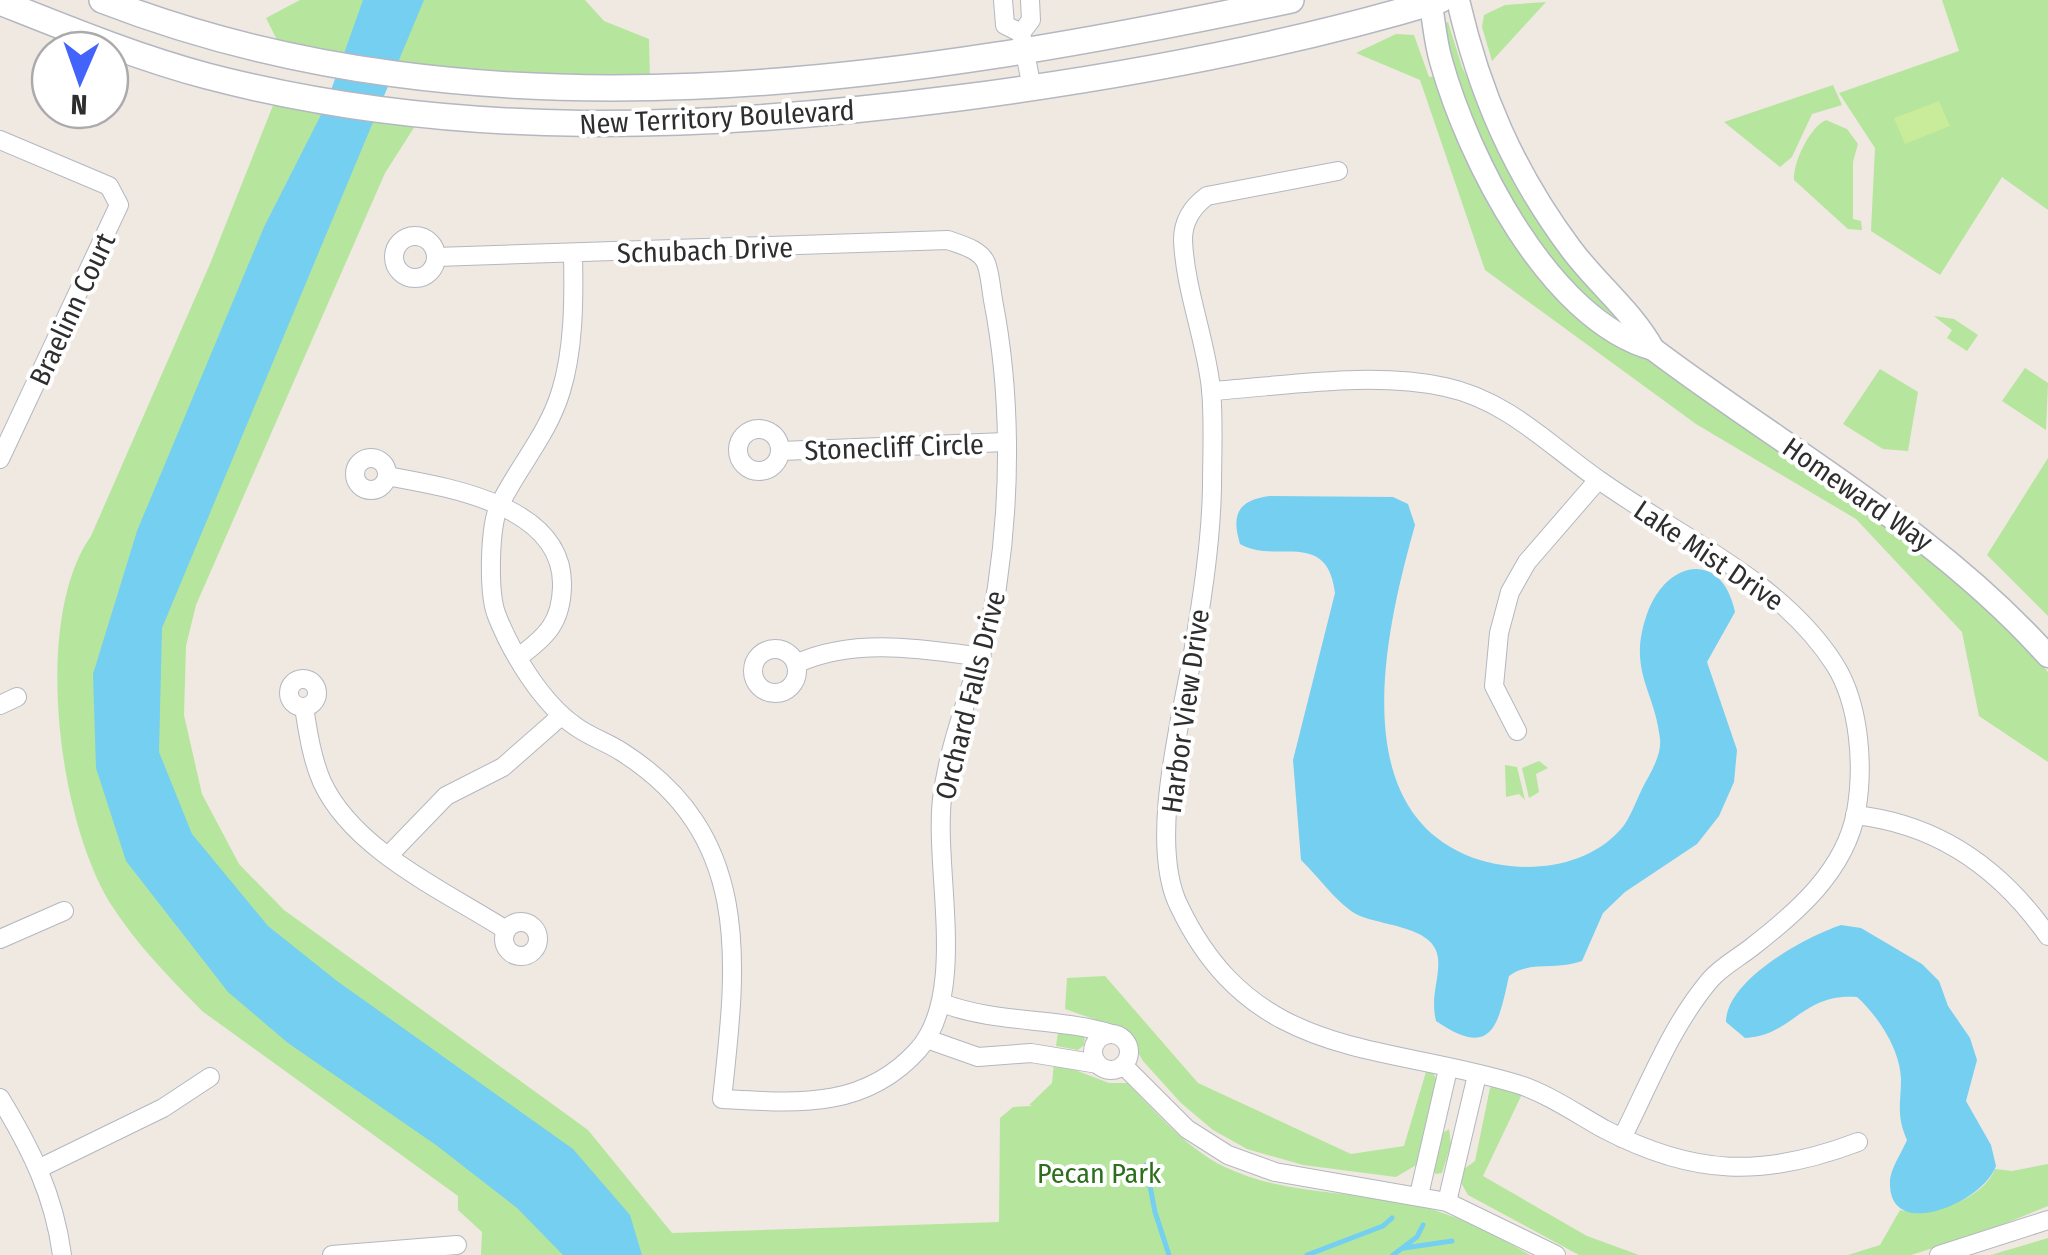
<svg xmlns="http://www.w3.org/2000/svg" width="2048" height="1255" viewBox="0 0 2048 1255" font-family="'Fira Sans Condensed',sans-serif">
<style>
.green{fill:#b6e59e}
.pitch{fill:#c9ec9a}
.water{fill:#75cff0}
.lines{fill:none;stroke-linecap:round;stroke-linejoin:round}
.stream{stroke:#75cff0;stroke-width:5}
.minor-casing{stroke:#b4b7c1;stroke-width:20}
.tertiary-casing{stroke:#b4b7c1;stroke-width:25}
.secondary-casing{stroke:#b4b7c1;stroke-width:28}
.minor{stroke:#fff;stroke-width:18}
.tertiary{stroke:#fff;stroke-width:22}
.secondary{stroke:#fff;stroke-width:25}
.labels{text-anchor:middle;stroke-width:8;stroke-linejoin:round;paint-order:stroke}
.street-label{font-size:28px;fill:#2e2e2e;stroke:#fff}
.park-label{font-size:28px;fill:#2c6e1b;stroke:#fff}
</style>
<rect width="100%" height="100%" fill="#efe9e1"/>
<!-- green -->
<g class="green">
<path d="M300 0H585L604 21 649 39 650 80 436 72 280 46 266 18Z"/>
<path d="M1942 0H2048V210L2002 177 1940 275 1871 231 1875 148 1839 93 1959 51Z"/>
<path d="M1546 2 1492 61 1482 27 1484 15 1505 5Z"/>
<path d="M1448 22 1462 67 1502 152 1616 318C1519 255 1470 130 1441 24Z"/>
<path d="M1396 34 1414 35 1429 77 1439 76 1493 202 1620 341 1926 551 2038 660 2048 672V762L1979 716 1962 632 1856 519 1696 424 1485 270 1420 80 1356 53Z"/>
<path d="M1833 85 1842 105 1812 114 1792 157 1780 167 1724 122Z"/>
<path d="M274 103 415 126 385 173 196 605 186 646 184 715 202 794 239 864 284 910 588 1130 672 1233 999 1222 1000 1118 1013 1107 1033 1106 1029 1105 1052 1083 1054 1062 1109 1083H1127C1156 1112 1187 1149 1225 1167 1281 1194 1343 1191 1403 1202 1449 1211 1491 1232 1530 1255H481L482 1232 458 1210V1196L202 1011C170 978 137 945 112 906 58 822 32 619 91 536L210 264Z"/>
<path d="M1826 120 1847 129 1858 144 1853 162V219L1861 221 1862 230 1848 229 1794 180C1793 162 1810 127 1826 120Z"/>
<path d="M1934 316 1954 319 1978 335 1967 351 1947 338 1952 330Z"/>
<path d="M2025 368 2048 383 2046 430 2002 401Z"/>
<path d="M1880 369 1918 392 1908 451 1883 449 1843 424Z"/>
<path d="M2048 458V616L1987 555Z"/>
<path d="M1539 761 1548 768 1536 774 1539 792 1529 798 1522 768Z"/>
<path d="M1505 765 1517 767 1525 800 1519 794 1506 797Z"/>
<path d="M1105 976 1198 1083 1351 1154 1404 1146 1428 1065 1440 1085 1418 1164 1396 1177 1303 1165 1247 1149 1213 1130 1181 1103 1143 1061 1125 1030 1065 1009 1067 978Z"/>
<path d="M1059 1026 1085 1034 1084 1045 1078 1050 1056 1046Z"/>
<path d="M1495 1084 1522 1094 1483 1176 1587 1236 1639 1255H1579L1468 1195 1460 1181 1464 1169 1475 1161 1490 1088Z"/>
<path d="M1449 1129 1451 1144 1442 1173 1436 1174 1432 1170 1441 1134Z"/>
<path d="M2048 1164V1206L1987 1231 1911 1255H1848L1880 1245 1900 1210C1930 1217 1983 1200 1995 1169L2012 1171Z"/>
<path d="M2048 1238V1255H1991Z"/>
</g>
<!-- pitch -->
<path class="pitch" d="M1939 101 1950 126 1905 144 1894 118Z"/>
<!-- water -->
<g class="water">
<path d="M363 0H424L162 628 159 752 192 834 268 926 337 981 573 1149 630 1215 642 1255H563L517 1208 436 1145 288 1043 228 992 126 861 96 768 93 674 137 531 264 227 325 107Z"/>
<path d="M1270 496 1393 497 1408 504 1415 525C1388 622 1343 802 1466 855 1514 875 1583 872 1621 829 1630 819 1636 801 1642 789 1649 775 1662 756 1660 739 1655 690 1627 671 1647 614 1666 560 1722 549 1735 612L1707 662 1737 750 1734 782 1719 816 1697 844 1625 892 1603 913 1582 961C1555 971 1530 960 1509 976 1498 1025 1493 1060 1436 1021 1430 995 1440 980 1438 958 1435 926 1381 926 1358 915 1338 905 1318 876 1301 860L1293 760 1335 593C1327 528 1276 565 1240 544 1231 514 1238 500 1270 496Z"/>
<path d="M1841 925 1861 928 1922 964 1939 981 1948 1006 1970 1038 1977 1060 1966 1101 1991 1145 1996 1166C1984 1202 1890 1242 1890 1184 1889 1171 1902 1152 1907 1140 1896 1115 1901 1104 1901 1079 1900 1049 1878 1016 1857 997 1801 993 1793 1036 1745 1038L1726 1022C1726 980 1805 937 1841 925Z"/>
</g>
<g class="lines">
<!-- stream -->
<g class="stream">
<path d="M1146 1165 1155 1212 1169 1255"/>
<path d="M1404 1248 1452 1241"/>
<path d="M1307 1255 1383 1226 1392 1218"/>
<path d="M1393 1255 1417 1237 1423 1225"/>
</g>
<defs>
<g id="minor">
<path d="M1003 0 1005 25 1021 33"/>
<path d="M1030 0 1031 20 1021 33 1032 88"/>
<path d="M0 140 109 186 119 205 0 459"/>
<path d="M1338 171 1207 196C1192 207 1183 221 1183 240 1185 290 1206 340 1211 389 1214 421 1212 455 1212 487 1211 542 1202 599 1193 653 1181 720 1148 843 1179 906 1253 1061 1379 1042 1517 1084 1547 1093 1577 1114 1604 1129 1694 1176 1763 1178 1858 1142"/>
<circle cx="415" cy="257" r="21"/>
<path d="M436 257 948 240C961 245 980 249 986 263 990 273 991 288 993 300 1011 392 1011 494 997 587 986 659 951 726 942 799 934 871 968 994 918 1050 864 1110 796 1103 722 1099 737 963 754 836 622 752 607 742 590 737 575 726 542 703 512 654 497 616 488 594 489 525 500 504 520 464 548 434 561 391 574 349 574 298 573 255"/>
<path d="M1211 391C1286 386 1371 371 1445 387 1507 400 1549 445 1599 480 1679 537 1781 580 1835 665 1860 705 1864 767 1856 812 1845 871 1796 913 1752 947 1738 958 1721 967 1710 980 1671 1026 1649 1085 1622 1138"/>
<circle cx="759" cy="450" r="21"/>
<path d="M781 451 1006 442"/>
<circle cx="371" cy="474" r="16"/>
<path d="M387 476C447 487 565 505 562 587 561 622 547 636 520 656"/>
<circle cx="775" cy="671" r="22"/>
<path d="M796 664C853 637 923 649 982 657"/>
<circle cx="303" cy="693" r="14"/>
<path d="M0 705 17 697"/>
<path d="M304 707C308 733 312 759 322 782 354 851 445 891 506 930"/>
<path d="M1517 731 1494 686 1499 633 1510 592 1527 562 1598 480"/>
<path d="M1855 815C1938 824 2001 869 2048 936"/>
<path d="M389 855 446 796 503 767 561 716"/>
<circle cx="521" cy="939" r="17"/>
<path d="M0 939 64 911"/>
<path d="M942 1003C997 1024 1056 1017 1112 1034"/>
<circle cx="1111" cy="1052" r="18"/>
<path d="M927 1039 978 1057 1031 1053 1098 1064"/>
<path d="M1123 1065 1187 1129 1228 1155 1275 1172 1447 1202 1556 1255"/>
<path d="M0 1098C31 1149 54 1195 62 1255"/>
<path d="M40 1168 163 1108 210 1077"/>
<path d="M1419 1195 1448 1069"/>
<path d="M1447 1202 1477 1075"/>
<path d="M332 1255 457 1245"/>
<path d="M1939 1255 2048 1220"/>
</g>
<g id="tertiary">
<path d="M1430 0C1434 20 1435 41 1441 61 1468 158 1549 320 1653 349 1787 450 1935 530 2048 656"/>
<path d="M1458 0C1479 92 1514 173 1571 249 1597 284 1632 311 1653 349"/>
</g>
<g id="secondary">
<path d="M102 0C484 148 903 82 1291 0"/>
<path d="M0 2C68 29 136 57 207 76 455 141 707 130 958 98 1120 77 1284 47 1440 0"/>
</g>
</defs>
<!-- minor casing -->
<use href="#minor" class="minor-casing"/>
<!-- tertiary casing -->
<use href="#tertiary" class="tertiary-casing"/>
<!-- secondary casing -->
<use href="#secondary" class="secondary-casing"/>
<!-- minor -->
<use href="#minor" class="minor"/>
<!-- tertiary -->
<use href="#tertiary" class="tertiary"/>
<!-- secondary -->
<use href="#secondary" class="secondary"/>
</g>
<g class="labels">
<!-- street labels -->
<g class="street-label">
<text transform="translate(717 117) rotate(-3)" y="10">New Territory Boulevard</text>
<text transform="translate(705 250) rotate(-2)" y="10">Schubach Drive</text>
<text transform="translate(72 309) rotate(-65)" y="10">Braelinn Court</text>
<text transform="translate(894 447) rotate(-2)" y="10">Stonecliff Circle</text>
<text transform="translate(1858 494) rotate(35)" y="10">Homeward Way</text>
<text transform="translate(1709 555) rotate(34)" y="10">Lake Mist Drive</text>
<text transform="translate(970 695) rotate(-76)" y="10">Orchard Falls Drive</text>
<text transform="translate(1185 711) rotate(-82)" y="10">Harbor View Drive</text>
</g>
<!-- park labels -->
<g class="park-label">
<text x="1099" y="1183">Pecan Park</text>
</g>
</g>
<!-- north arrow -->
<g transform="translate(80 80) rotate(182)"><circle r="48" fill="#ffffff" stroke="#ababab" stroke-width="2.5"/>
<path d="M0-8L18 38L0 25L-18 38Z" fill="#4264fb"/>
<text y="-15" font-size="28" font-weight="bold" text-anchor="middle" fill="#2e2e2e">N</text>
</g>
</svg>
